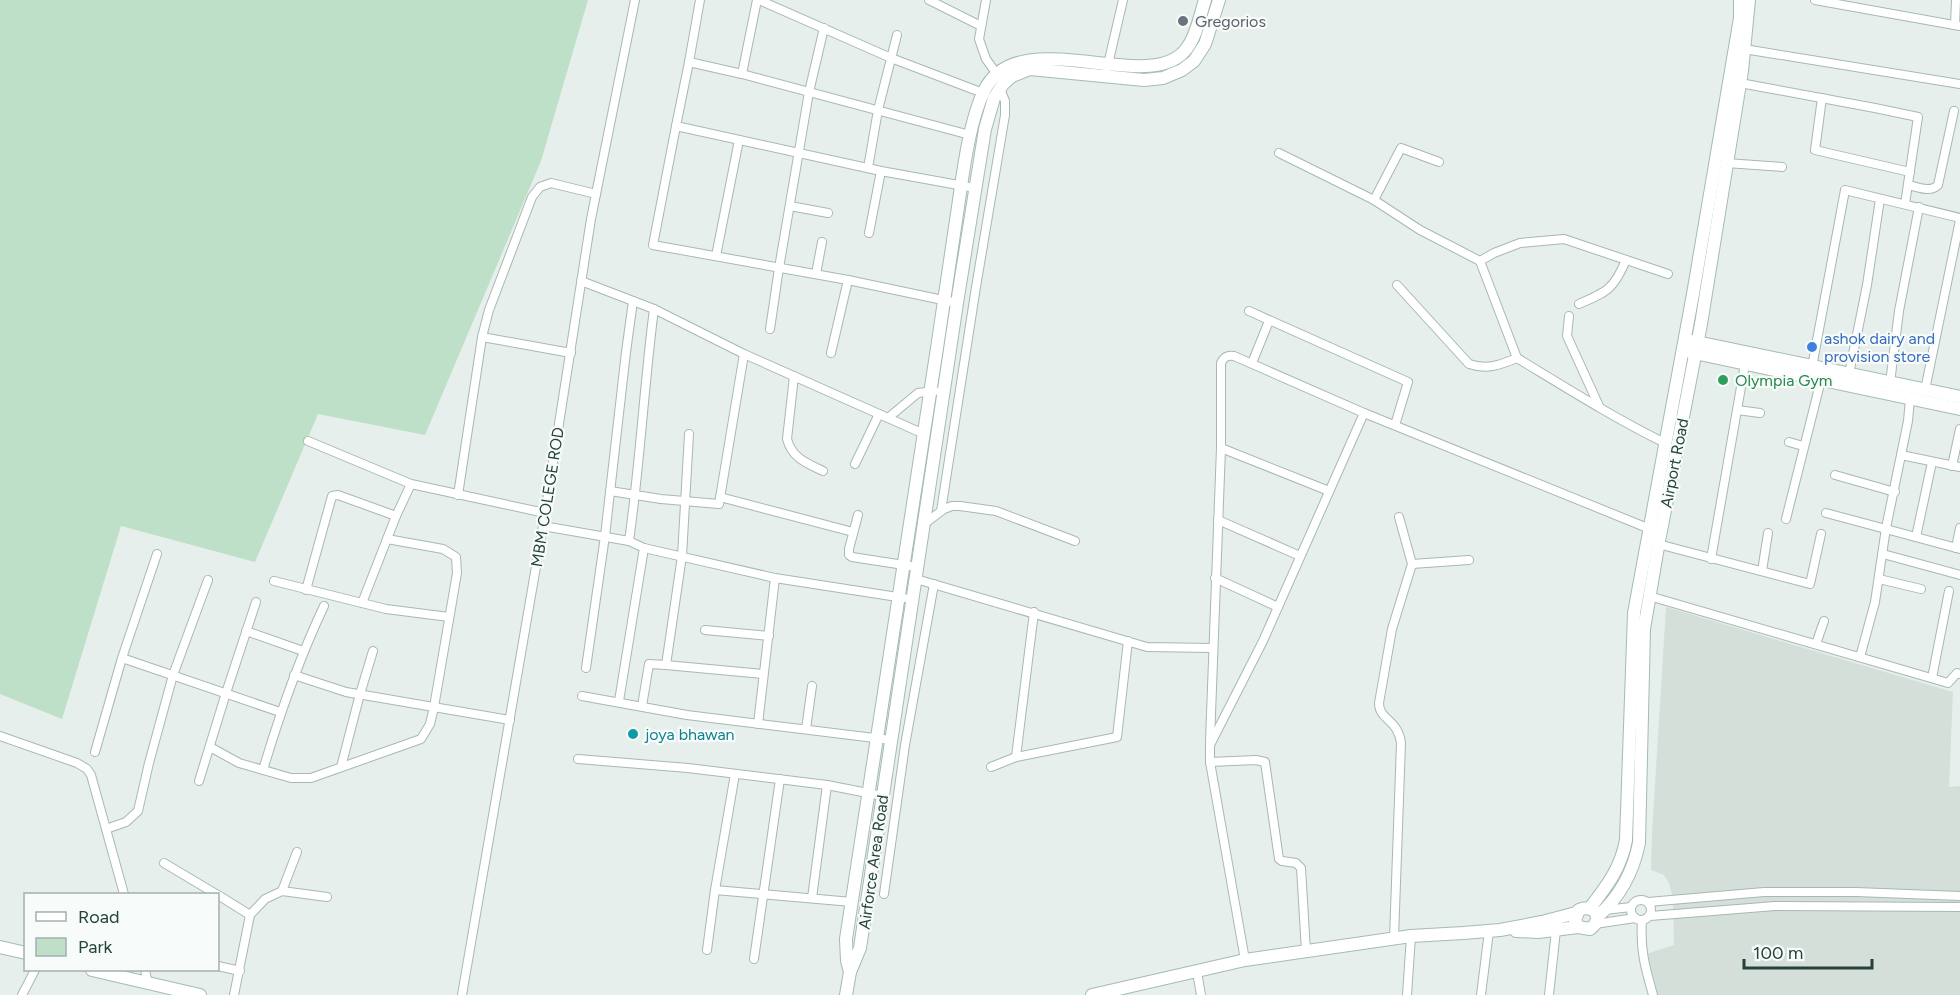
<svg xmlns="http://www.w3.org/2000/svg" width="1960" height="995" viewBox="0 0 1960 995" font-family="Figtree,sans-serif">
<style>
.built{fill:#d4dfda}
.green{fill:#bfe0c8}
.lines{fill:none;stroke-linecap:round;stroke-linejoin:round}
.street-casing{stroke:#a8b8b2;stroke-width:10}
.secondary-casing{stroke:#a4bbb3;stroke-width:14}
.street{stroke:#fff;stroke-width:8}
.secondary{stroke:#fff;stroke-width:12}
.worship-dot{fill:#6b7280;stroke:#f7fbf9;stroke-width:2}
.shop-dot{fill:#3f7fe0;stroke:#f7fbf9;stroke-width:2}
.leisure-dot{fill:#2e9e5b;stroke:#f7fbf9;stroke-width:2}
.culture-dot{fill:#0f9aa8;stroke:#f7fbf9;stroke-width:2}
.labels{text-anchor:middle;stroke-width:4.5;stroke-linejoin:round;paint-order:stroke}
.worship-label{font-size:16px;fill:#5b616d;stroke:#f7fbf9;text-anchor:start}
.shop-label{font-size:16px;fill:#366cbe;stroke:#f7fbf9;text-anchor:start}
.leisure-label{font-size:16px;fill:#27864d;stroke:#f7fbf9;text-anchor:start}
.street-label{font-size:16px;fill:#24423a;stroke:#f7fbf9}
.culture-label{font-size:16px;fill:#0d838f;stroke:#f7fbf9;text-anchor:start}
</style>
<rect width="100%" height="100%" fill="#e6efeb"/>
<!-- built -->
<path class="built" d="M1666 607 1953 692 1949 787 1960 786V995H1658L1646 954 1674 945 1673 899 1669 883 1664 875 1651 870 1652 833Z"/>
<!-- green -->
<path class="green" d="M0 0H588L541 161 425 435 318 414 255 562 121 526 62 719 0 694Z"/>
<g class="lines">
<defs>
<g id="street">
<path d="M700 0 689 62 742 74 970 135"/>
<path d="M759 0 891 58 983 93"/>
<path d="M929 0 981 26"/>
<path d="M986 0 979 39 986 59 999 77"/>
<path d="M1815 0 1960 26"/>
<path d="M1955 25 1956 0"/>
<path d="M1744 49 1960 84"/>
<path d="M742 74 757 0"/>
<path d="M1105 77 1123 0"/>
<path d="M1740 83 1875 108 1918 117 1905 204"/>
<path d="M1822 98 1815 150 1910 172"/>
<path d="M676 126 689 62"/>
<path d="M1279 153 1374 200 1420 230 1480 261 1494 253 1520 243 1564 239 1668 274"/>
<path d="M1726 163 1782 167"/>
<path d="M868 168 878 110 897 35"/>
<path d="M1908 185C1918 187 1930 193 1938 185L1954 111"/>
<path d="M1374 200 1401 148 1439 162"/>
<path d="M790 206 828 213"/>
<path d="M869 233 881 171"/>
<path d="M716 256 739 140"/>
<path d="M1480 261 1517 358"/>
<path d="M816 274 822 242"/>
<path d="M581 281 654 309 744 354 924 434"/>
<path d="M1397 285 1469 364C1487 370 1500 365 1517 358 1565 387 1614 418 1665 443"/>
<path d="M957 303 848 280 653 245 676 126 881 171 975 188"/>
<path d="M1579 304C1607 292 1614 289 1626 260"/>
<path d="M1249 311 1408 382 1395 425"/>
<path d="M1569 316 1567 336 1599 406"/>
<path d="M770 329 779 268 809 92 824 28"/>
<path d="M482 337 571 353"/>
<path d="M831 353 848 280"/>
<path d="M1252 363 1269 321"/>
<path d="M1812 367 1845 190 1960 218"/>
<path d="M1849 374 1867 285 1880 199"/>
<path d="M794 376 787 439C792 458 806 463 823 471"/>
<path d="M1890 383 1899 311 1919 207"/>
<path d="M1925 390 1960 220"/>
<path d="M1737 410 1760 413"/>
<path d="M888 418 918 393 935 391"/>
<path d="M689 434 682 556 666 665 763 674"/>
<path d="M308 441 411 484 545 513"/>
<path d="M1789 442 1803 446"/>
<path d="M1221 448 1329 491"/>
<path d="M1901 455 1960 467"/>
<path d="M855 464 879 414"/>
<path d="M1952 466 1960 429"/>
<path d="M1835 475 1895 492"/>
<path d="M610 491 661 499 719 504 744 354"/>
<path d="M458 495 482 337 489 310 532 197 540 187 551 183 596 194"/>
<path d="M720 497 853 532"/>
<path d="M941 511 976 287 1005 115V101L1000 89"/>
<path d="M1826 513 1960 549"/>
<path d="M858 515 849 549V555L852 557 917 567"/>
<path d="M1786 519 1821 380"/>
<path d="M1218 520 1300 556"/>
<path d="M924 524 944 509 952 506H960L996 511 1075 541"/>
<path d="M543 526 629 541 644 548 775 578 904 598"/>
<path d="M1916 537 1932 462"/>
<path d="M629 541C640 464 644 386 654 309"/>
<path d="M1658 544 1810 584 1821 534"/>
<path d="M1956 548 1960 528"/>
<path d="M1883 554 1960 575"/>
<path d="M1711 559 1745 364"/>
<path d="M1412 564 1469 560"/>
<path d="M1762 571 1768 533"/>
<path d="M1215 578 1278 607"/>
<path d="M916 579 1147 647 1212 648"/>
<path d="M1879 579 1921 589"/>
<path d="M274 581 386 609 449 617"/>
<path d="M306 590 332 496 338 495 396 516"/>
<path d="M1649 596 1948 683 1957 673 1960 674"/>
<path d="M362 603 396 516 411 484"/>
<path d="M705 630 769 636"/>
<path d="M246 631 303 651"/>
<path d="M1816 644 1824 621"/>
<path d="M1860 657 1875 602 1886 528 1908 421 1910 399"/>
<path d="M122 658 280 712"/>
<path d="M586 668 605 536 626 352 633 301"/>
<path d="M294 675 346 692 510 720"/>
<path d="M1932 678 1949 591"/>
<path d="M582 696 687 715 891 740"/>
<path d="M619 701 644 548"/>
<path d="M642 706 649 664 666 665"/>
<path d="M758 724 775 578"/>
<path d="M806 729 812 686"/>
<path d="M0 736 77 763 87 769 91 775 124 894"/>
<path d="M1210 741 1221 448V363C1224 357 1227 355 1234 356L1364 413"/>
<path d="M210 747 239 763 291 778H311L421 739 430 724 434 707 457 573 456 557 443 549 387 539"/>
<path d="M95 752 122 658 157 554"/>
<path d="M1016 757 1034 612"/>
<path d="M578 759 688 768 827 785 883 796"/>
<path d="M1210 762 1256 760 1265 762 1279 859 1282 861 1296 863 1301 868 1306 951"/>
<path d="M341 767 360 694 373 651"/>
<path d="M991 767 1016 757 1117 737 1128 641"/>
<path d="M263 770C280 713 299 659 324 606"/>
<path d="M199 781 226 693 256 602"/>
<path d="M106 829 126 822 138 811 149 763 173 675 208 580"/>
<path d="M164 863 216 894"/>
<path d="M715 890 852 902"/>
<path d="M282 891 297 852"/>
<path d="M884 894 905 745 934 584"/>
<path d="M218 895 250 915"/>
<path d="M812 898 827 785"/>
<circle cx="1641" cy="910" r="10"/>
<path d="M1648 902 1764 892H1856L1960 896"/>
<path d="M1605 910 1631 907"/>
<path d="M1650 916 1775 906 1960 907"/>
<path d="M1642 920C1640 950 1645 967 1653 995"/>
<path d="M1595 924 1635 918"/>
<path d="M1394 938 1401 743C1398 719 1379 720 1379 703L1392 629 1412 564 1399 517"/>
<path d="M707 950 715 890 735 774"/>
<path d="M754 959 780 779"/>
<path d="M1245 960 1210 762V745L1263 641 1364 413 1650 529"/>
<path d="M218 966 240 971"/>
<path d="M145 970 148 984"/>
<path d="M1197 972 1201 995"/>
<path d="M22 995 35 970"/>
<path d="M234 995 250 915 265 899 282 891 327 897"/>
<path d="M462 995 543 526 591 219 635 0"/>
<path d="M1407 995 1411 936"/>
<path d="M1481 995 1489 931"/>
<path d="M1549 995 1556 930"/>
</g>
<g id="secondary">
<path d="M1692 341 1960 397"/>
<path d="M1690 352 1960 409"/>
<path d="M1590 908C1607 886 1621 868 1626 840L1634 613 1693 294 1740 18V0"/>
<path d="M1597 917C1620 897 1633 873 1639 843L1644 629 1659 541 1701 324 1742 71 1749 0"/>
<path d="M1516 931 1538 932 1578 927 1590 929C1604 919 1595 903 1579 910L1575 920 1578 927"/>
<path d="M0 947 26 953"/>
<path d="M92 970 200 995"/>
<path d="M850 972 847 961 846 939C878 742 908 545 937 348 944 301 951 254 958 207 963 173 969 122 984 91 1019 19 1151 99 1187 48 1197 35 1200 15 1205 0"/>
<path d="M846 995 850 972 860 948 957 303 985 129 994 98 1003 84 1012 76 1030 69 1144 80 1163 78 1182 70 1194 61 1205 44 1219 0"/>
<path d="M1092 995 1245 960 1411 936 1463 933 1500 930 1542 922 1576 913"/>
</g>
</defs>
<!-- street casing -->
<use href="#street" class="street-casing"/>
<!-- secondary casing -->
<use href="#secondary" class="secondary-casing"/>
<!-- street -->
<use href="#street" class="street"/>
<!-- secondary -->
<use href="#secondary" class="secondary"/>
</g>
<!-- markers -->
<circle class="worship-dot" cx="1183" cy="21" r="6"/>
<circle class="shop-dot" cx="1812" cy="347" r="6"/>
<circle class="leisure-dot" cx="1723" cy="380" r="6"/>
<circle class="culture-dot" cx="633" cy="734" r="6"/>
<g class="labels">
<!-- worship labels -->
<g class="worship-label">
<text x="1195" y="27">Gregorios</text>
</g>
<!-- shop labels -->
<g class="shop-label">
<text x="1824" y="344">ashok dairy and<tspan x="1824" dy="18">provision store</tspan></text>
</g>
<!-- leisure labels -->
<g class="leisure-label">
<text x="1735" y="386">Olympia Gym</text>
</g>
<!-- street labels -->
<g class="street-label">
<text transform="translate(1674 463) rotate(-79)" y="6">Airport Road</text>
<text transform="translate(547 497) rotate(-81)" y="6">MBM COLEGE ROD</text>
<text transform="translate(873 862) rotate(-82)" y="6">Airforce Area Road</text>
</g>
<!-- culture labels -->
<g class="culture-label">
<text x="645" y="740">joya bhawan</text>
</g>
</g>
<!-- legend -->
<rect x="24" y="893" width="195" height="78" fill="#f7fbf9" stroke="#a3b1ad" stroke-width="1.5"/>
<rect x="36" y="912" width="30" height="9" fill="#ffffff" stroke="#a3b1ad" stroke-width="1.5"/>
<text x="78" y="923" font-size="18" fill="#24423a">Road</text>
<rect x="36" y="938" width="30" height="18" fill="#bfe0c8" stroke="#a3b1ad" stroke-width="1.5"/>
<text x="78" y="953" font-size="18" fill="#24423a">Park</text>
<!-- scale -->
<path d="M1744 959v9h128v-9" fill="none" stroke="#24423a" stroke-width="3"/>
<text x="1753" y="959" font-size="18" fill="#24423a" stroke="#f7fbf9" stroke-width="4.5" paint-order="stroke">100 m</text>
</svg>
